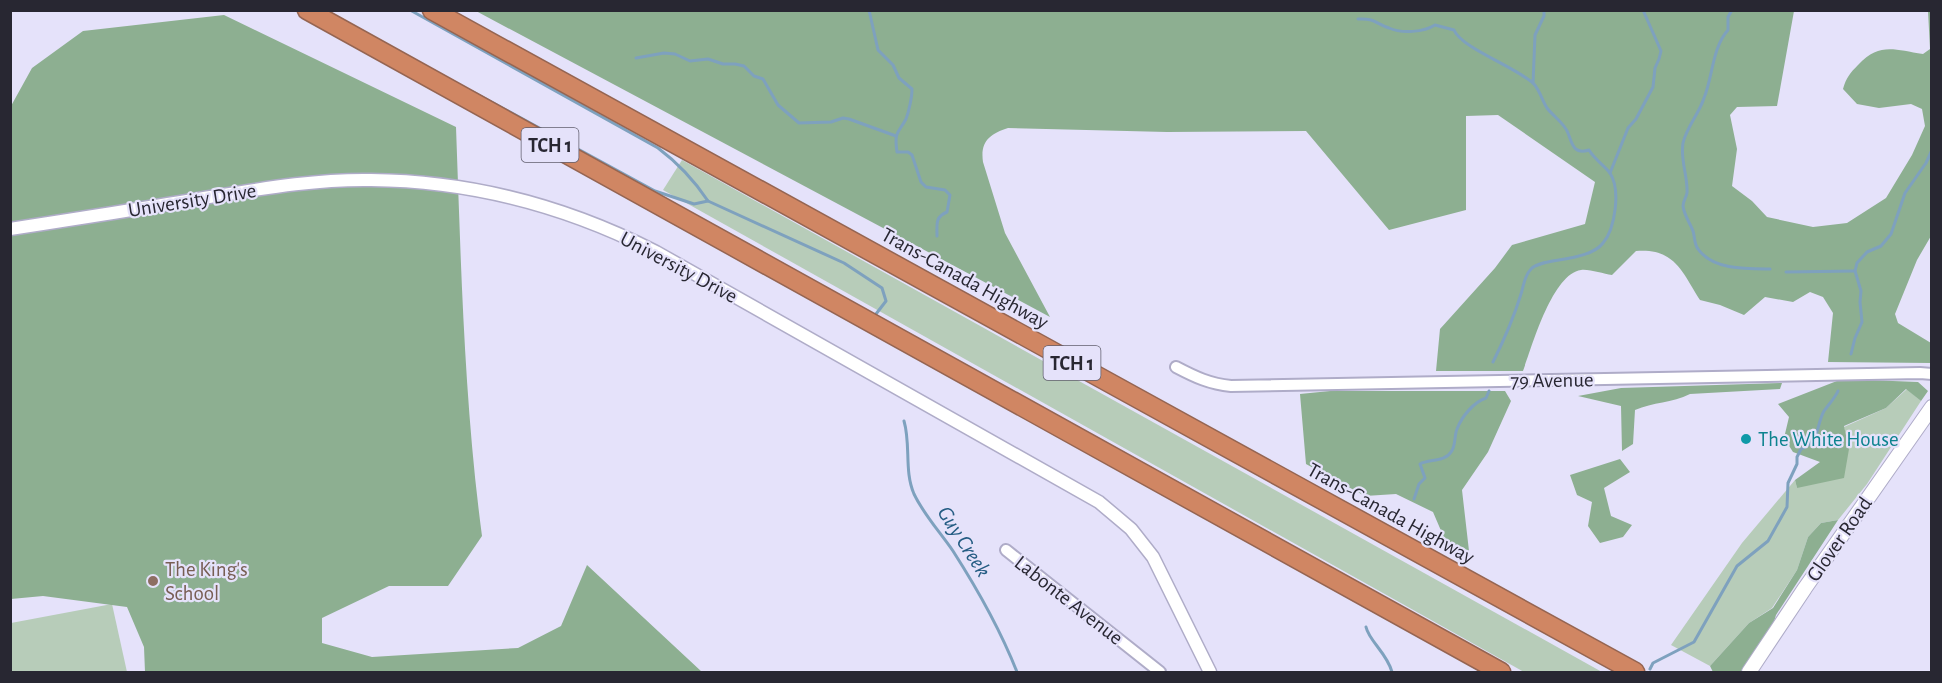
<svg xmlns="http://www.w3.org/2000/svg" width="1942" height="683" viewBox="0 0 1942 683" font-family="'Alegreya Sans',sans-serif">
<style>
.green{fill:#b7ccb9}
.forest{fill:#8daf91}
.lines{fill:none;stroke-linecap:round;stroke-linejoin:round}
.stream{stroke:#7ea1be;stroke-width:3}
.minor-casing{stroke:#afacc8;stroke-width:14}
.tertiary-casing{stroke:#afacc8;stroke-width:15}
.secondary-casing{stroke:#afacc8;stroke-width:16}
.motorway-casing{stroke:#956552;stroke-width:21}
.minor{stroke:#fff;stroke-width:10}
.tertiary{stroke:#fff;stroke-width:12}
.secondary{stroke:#fff;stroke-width:14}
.motorway{stroke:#d08663;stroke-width:18}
.culture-dot{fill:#0f9aa8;stroke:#e5e2fa;stroke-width:2}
.education-dot{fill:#8d6e63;stroke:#e5e2fa;stroke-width:2}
.labels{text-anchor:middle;stroke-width:4.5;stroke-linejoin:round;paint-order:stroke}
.shield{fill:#e5e2fa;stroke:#615f6e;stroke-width:1.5}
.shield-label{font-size:20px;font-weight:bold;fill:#282732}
.street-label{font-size:21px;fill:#282732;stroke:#e5e2fa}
.culture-label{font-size:21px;fill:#0d838f;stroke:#e5e2fa;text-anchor:start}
.education-label{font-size:21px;fill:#785e54;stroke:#e5e2fa;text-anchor:start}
.water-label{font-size:22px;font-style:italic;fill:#245c83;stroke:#e5e2fa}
</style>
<rect width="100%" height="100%" fill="#e5e2fa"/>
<!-- green -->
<g class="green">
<path d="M682 160 1602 672H1524L663 190Z"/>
<path d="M1907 389 1921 401 1867 484 1838 520 1821 523 1808 537 1797 570 1772 608 1749 623 1710 666 1671 645 1742 543 1795 480 1797 488 1849 449 1844 427 1886 408Z"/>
<path d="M112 604 127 672H11V623Z"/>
</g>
<!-- forest -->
<g class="forest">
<path d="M476 11H1794L1777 106 1737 107 1730 115 1737 149 1732 186 1752 201 1767 217 1813 227 1847 223 1886 198 1912 155 1925 126 1922 109 1911 104 1879 108 1857 104 1843 89C1846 78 1850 73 1858 65 1880 42 1894 50 1923 54L1930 49 1928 11H1931V236L1917 260 1895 314 1898 323 1931 343V363L1828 362 1833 313 1823 297 1810 292 1793 302 1765 297 1744 315 1720 305 1700 300C1682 272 1675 248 1636 251L1612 275C1603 274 1590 269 1581 270 1552 274 1532 347 1523 371H1436L1440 329 1495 268 1512 245 1585 224 1595 182 1498 115 1466 116V210L1389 230 1306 131 1167 132 1008 128C990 134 980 141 983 162L1005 233 1050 317Z"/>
<path d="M224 15 456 127C461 264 464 401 482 536L448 586H389L322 618V643L372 657 518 648 561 626 587 565 702 672H145L144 647 127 607 43 596 11 599V106L32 68 83 31Z"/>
<path d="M1842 379 1918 382 1928 391 1921 401 1906 389 1886 408 1844 426 1849 449 1844 478 1797 488 1795 480 1820 462 1793 452 1784 438 1789 417 1778 404Z"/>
<path d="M1782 383 1780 389 1690 394C1672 403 1653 402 1635 410L1633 444 1622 451 1621 406 1578 396 1621 388Z"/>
<path d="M1330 391H1505L1511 401 1488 452 1462 490 1469 551 1445 540 1433 512 1396 494 1365 496 1306 464 1300 394Z"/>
<path d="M1620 459 1630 472 1604 488 1611 516 1632 525 1623 537 1600 543 1588 526 1592 502 1577 495 1570 475Z"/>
<path d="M1838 520 1776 615 1769 638 1748 672H1713L1710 666 1749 623 1773 608 1797 570 1808 537 1821 523Z"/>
</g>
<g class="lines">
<!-- stream -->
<g class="stream">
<path d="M410 10 658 148C678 163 694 180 708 201L844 263 882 288 886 301 876 314"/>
<path d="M869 10 878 50 893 65 899 78 912 89C912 97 909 111 906 119 898 134 894 131 897 152H908L912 155 921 182 926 187 945 190 950 195 947 212C935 217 937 224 937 236"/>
<path d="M1732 10 1728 17V30C1712 48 1713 76 1704 98 1699 114 1687 126 1683 143 1680 160 1688 176 1687 193 1686 198 1683 201 1683 206 1684 215 1690 223 1693 231 1695 237 1694 244 1698 249 1713 270 1746 269 1770 269"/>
<path d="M1358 19C1374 18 1375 23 1389 28 1402 34 1424 32 1435 25L1454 30C1461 48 1518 68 1534 84 1540 91 1542 100 1547 108 1553 116 1565 124 1568 133 1572 143 1573 155 1589 150 1595 160 1604 165 1610 173 1621 190 1615 229 1603 243 1597 251 1584 255 1575 257 1564 260 1538 261 1531 269 1524 276 1524 285 1521 294 1514 317 1504 340 1493 362"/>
<path d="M636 58 664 53 675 54 690 61 708 59 723 64H735L744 66 754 76 763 79 778 105 799 123 831 122 843 118 849 119 896 136"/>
<path d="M1533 83 1535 35 1544 16V10"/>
<path d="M473 92 655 191 694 204 708 201"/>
<path d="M1610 173 1628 128 1636 119 1653 87 1655 68 1659 59 1661 51 1643 10"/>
<path d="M1786 272 1855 271"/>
<path d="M1851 354 1855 338 1862 322 1860 302 1861 291 1855 271 1857 263 1867 252 1881 246 1891 234 1905 193 1926 163 1932 150"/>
<path d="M904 421C911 445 904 471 914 494 924 515 940 532 953 551 978 590 1000 629 1017 672"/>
<path d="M1414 499 1419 484 1425 478 1420 464C1429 459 1445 462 1451 452 1456 446 1454 436 1457 429 1462 416 1474 402 1486 398L1489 391"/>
<path d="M1366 627C1369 641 1387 653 1392 672"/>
<path d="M1650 669 1653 663 1694 642 1737 566 1768 541 1787 507 1788 483 1797 464V457L1801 449C1820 443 1816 425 1824 411 1829 404 1835 398 1838 391"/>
</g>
<defs>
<g id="minor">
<path d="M1176 367C1195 377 1210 384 1231 386L1920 373 1932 374"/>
<path d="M1006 550 1160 672"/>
</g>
<path id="tertiary" d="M10 229C75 219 140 209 204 198 260 189 315 179 371 180 471 181 568 207 656 252L1099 502 1131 529 1153 557 1210 672"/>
<path id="secondary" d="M1749 672 1805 588 1932 407"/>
<g id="motorway">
<path d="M307 10 1501 672"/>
<path d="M432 10 1635 672"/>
</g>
</defs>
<!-- minor casing -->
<use href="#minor" class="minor-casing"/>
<!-- tertiary casing -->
<use href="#tertiary" class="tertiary-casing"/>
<!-- secondary casing -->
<use href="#secondary" class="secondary-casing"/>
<!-- motorway casing -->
<use href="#motorway" class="motorway-casing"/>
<!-- minor -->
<use href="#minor" class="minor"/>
<!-- tertiary -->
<use href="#tertiary" class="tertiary"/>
<!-- secondary -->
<use href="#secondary" class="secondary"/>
<!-- motorway -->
<use href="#motorway" class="motorway"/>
</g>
<!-- markers -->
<circle class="culture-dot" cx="1746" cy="439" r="6"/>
<circle class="education-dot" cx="153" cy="581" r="6"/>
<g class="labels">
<!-- shield labels -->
<g class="shield">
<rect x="521.5" y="128" width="57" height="34" rx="4.5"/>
<rect x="1043.5" y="346" width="57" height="34" rx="4.5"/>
</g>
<g class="shield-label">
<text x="550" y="152">TCH 1</text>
<text x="1072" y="370">TCH 1</text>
</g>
<!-- street labels -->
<g class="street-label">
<text transform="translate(192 200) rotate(-9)" y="7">University Drive</text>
<text transform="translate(679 267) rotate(28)" y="7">University Drive</text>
<text transform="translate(965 278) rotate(29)" y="7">Trans-Canada Highway</text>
<text transform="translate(1552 380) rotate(-1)" y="7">79 Avenue</text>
<text transform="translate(1391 513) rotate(29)" y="7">Trans-Canada Highway</text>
<text transform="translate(1839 539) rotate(-55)" y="7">Glover Road</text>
<text transform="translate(1069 600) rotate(38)" y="7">Labonte Avenue</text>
</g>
<!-- culture labels -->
<g class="culture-label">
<text x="1758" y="446">The White House</text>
</g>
<!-- education labels -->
<g class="education-label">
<text x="165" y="576">The King's<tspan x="165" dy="24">School</tspan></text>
</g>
<!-- water labels -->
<g class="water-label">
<text transform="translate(965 541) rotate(57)" y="8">Guy Creek</text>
</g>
</g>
<!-- border -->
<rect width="1942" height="683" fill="none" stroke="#282732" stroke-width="24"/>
</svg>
